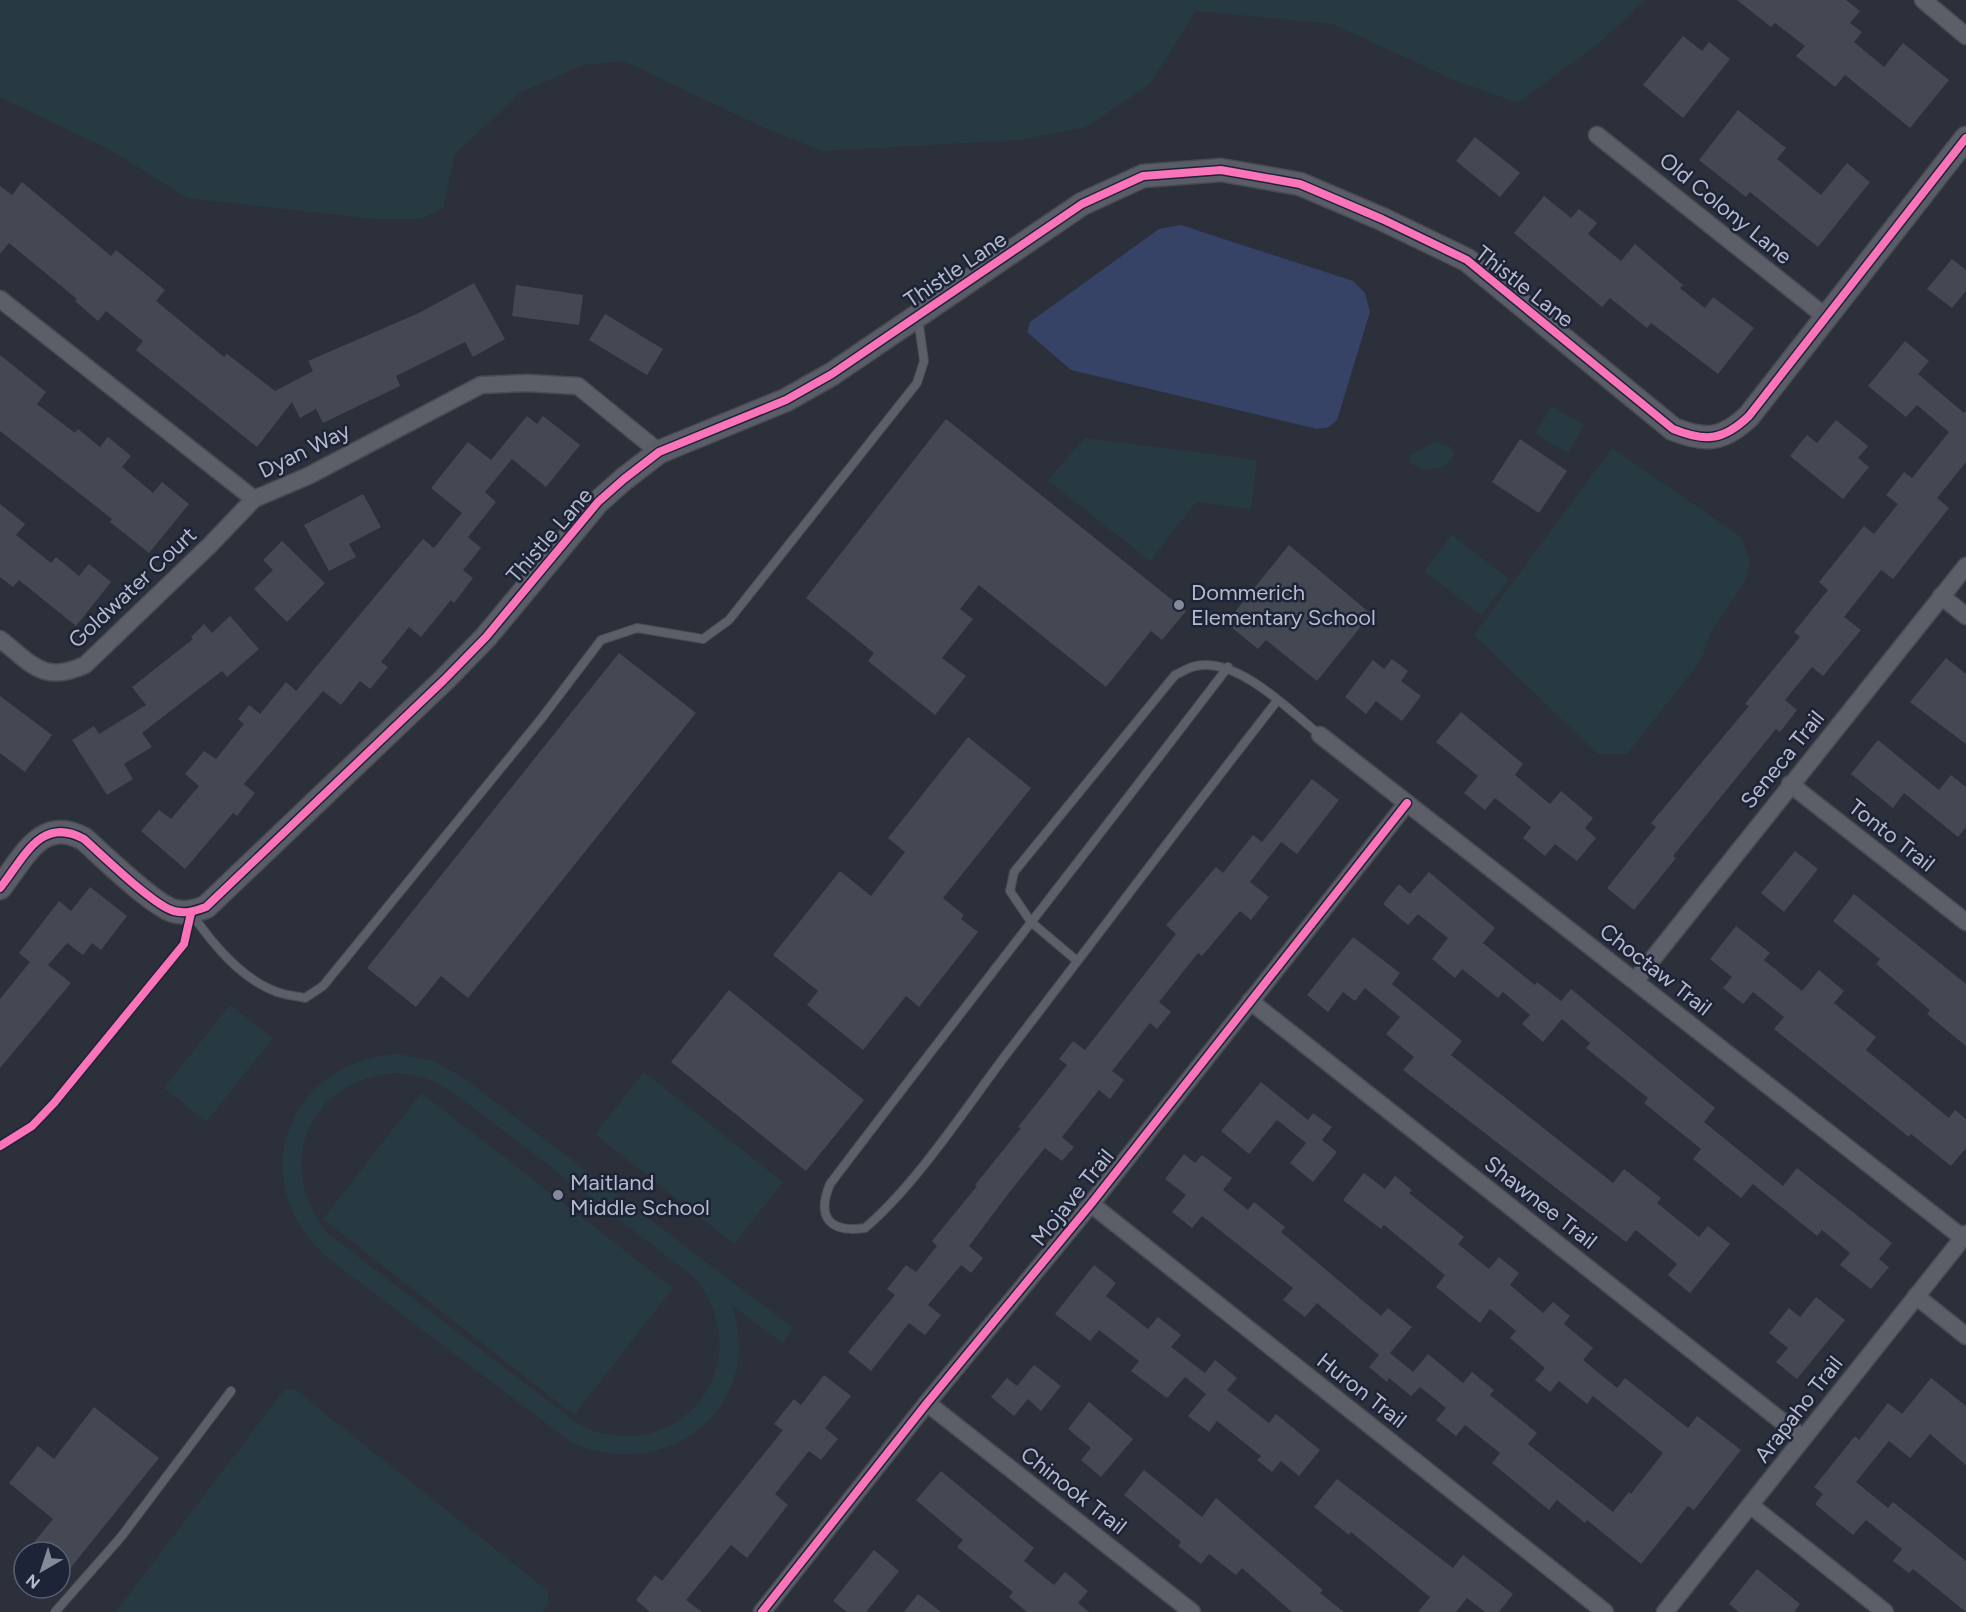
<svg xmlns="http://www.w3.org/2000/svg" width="1966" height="1612" viewBox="0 0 1966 1612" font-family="Figtree,sans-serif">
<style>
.green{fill:#273a42;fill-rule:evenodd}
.water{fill:#364266}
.building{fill:#444852}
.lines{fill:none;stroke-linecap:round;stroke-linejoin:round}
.lane-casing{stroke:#484b54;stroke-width:10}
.street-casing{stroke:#484b54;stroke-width:19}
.secondary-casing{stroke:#484b54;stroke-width:25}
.lane{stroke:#5c5e68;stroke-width:8}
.street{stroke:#5c5e68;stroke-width:16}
.secondary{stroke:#5a5d67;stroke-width:22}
.cycleway-casing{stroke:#1d2437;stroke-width:11}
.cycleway{stroke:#fb73b8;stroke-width:8}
.poi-dot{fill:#858a99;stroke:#1d2437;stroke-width:2}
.labels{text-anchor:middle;stroke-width:5;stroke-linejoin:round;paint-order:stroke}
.street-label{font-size:22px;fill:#b5bacc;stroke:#1d2437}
.poi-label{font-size:22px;fill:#b5bacc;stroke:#1d2437;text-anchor:start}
</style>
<rect width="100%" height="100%" fill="#2b303b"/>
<!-- green -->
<g class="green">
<path d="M0 0H1645L1599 43 1518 103 1454 80 1333 24 1196 11 1150 84 1086 127 1020 140 822 151 762 127 624 61 584 65 521 92 455 154 443 208 422 219H374L187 198 114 152 0 97Z"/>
<path d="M1552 406 1584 425 1568 453 1535 434Z"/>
<path d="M1085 438 1257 460 1251 509 1196 502 1150 561 1048 480Z"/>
<path d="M1435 442 1451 447 1454 455C1446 472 1423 473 1409 462L1410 455Z"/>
<path d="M1612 448 1741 537 1750 561 1745 581 1710 633 1703 655 1695 668 1627 754H1598L1474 635Z"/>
<path d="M1452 535 1509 579 1481 615 1424 571Z"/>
<path d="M230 1005 273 1038 206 1122 164 1088Z"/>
<path d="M398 1054 433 1061 464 1078 793 1328 782 1343 732 1305C766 1408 667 1484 572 1443L328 1258C242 1184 286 1061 398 1054ZM398 1073 427 1078 453 1092 694 1277C763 1361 681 1470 581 1426L327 1233C273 1165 309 1077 398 1073Z"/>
<path d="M644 1072 783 1182 734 1244 595 1134Z"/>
<path d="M421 1093 673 1288 574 1415 323 1219Z"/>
<path d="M294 1389 548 1591V1605L542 1612H116L284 1390Z"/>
</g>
<!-- water -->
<path class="water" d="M1181 225 1353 281 1365 293 1370 312 1337 420 1329 427 1317 429 1071 370 1027 332 1030 322 1159 229Z"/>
<!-- building -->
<g class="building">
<path d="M1737 0H1846L1860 11 1850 23 1862 32 1854 42 1884 67 1903 43 1949 80 1910 128 1845 75 1835 87 1796 56 1805 46 1775 23 1771 27Z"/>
<path d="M1683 36 1702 51 1709 42 1730 59 1683 118 1643 85Z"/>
<path d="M1738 110 1786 148 1777 159 1821 195 1847 163 1870 182 1818 247 1750 192 1746 197 1699 160Z"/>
<path d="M1475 137 1520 173 1500 197 1456 161Z"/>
<path d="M22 182 111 256 116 250 165 290 156 301 224 357 227 354 275 391 313 371 308 361 419 313 474 283 505 339 473 357 465 342 396 376 400 386 323 423 316 409 300 418 292 402 257 447 136 350 143 341 106 311 98 321 75 301 77 299 9 243 0 254V186L12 195Z"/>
<path d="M1544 196 1571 218 1579 209 1597 223 1588 234 1621 261 1635 244 1683 285 1680 288 1705 308 1713 297 1754 328 1718 374 1651 323 1647 328 1610 298 1602 307 1514 233Z"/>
<path d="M1952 259 1966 270V291L1952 308 1927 289Z"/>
<path d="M516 285 583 295 579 325 512 316Z"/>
<path d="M605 314 663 349 647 375 589 340Z"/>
<path d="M1905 341 1929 361 1918 374 1964 413 1966 411V462L1937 498 1949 508 1893 579 1881 570 1844 617 1861 630 1823 676 1812 667 1785 700 1797 710 1780 732 1776 729 1673 856 1676 858 1634 910 1607 888 1656 827 1651 823 1749 706 1745 704 1800 637 1794 632 1828 590 1819 582 1864 526 1874 534 1898 504 1886 495 1904 472 1912 478 1949 432 1917 405 1906 417 1868 386Z"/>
<path d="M0 355 46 392 37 404 75 433 78 429 100 447 108 437 131 456 122 467 153 493 162 482 189 504 149 553 110 522 112 519 0 431Z"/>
<path d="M527 416 537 424 543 416 580 445 546 487 512 459 485 492 496 502 468 537 481 548 463 570 473 578 454 603 451 600 421 637 409 627 381 662 388 667 370 689 360 681 341 705 323 691 244 784 255 793 237 816 233 813 185 869 141 831 159 810 171 819 199 786 185 774 204 751 216 759 244 724 238 719 249 705 260 714 286 682 296 691 423 539 434 548 462 513 431 488 468 442 491 460Z"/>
<path d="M946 419 1186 611 1162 640 1151 631 1106 687 979 585 960 609 973 619 942 658 966 676 935 715 868 661 874 653 806 598Z"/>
<path d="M1836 420 1868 446 1858 458 1869 467 1843 499 1790 456 1807 435 1817 443Z"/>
<path d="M1520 439 1567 471 1539 513 1492 482Z"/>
<path d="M363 494 381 527 349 544 356 557 329 571 304 525Z"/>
<path d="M0 504 25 524 16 535 51 563 56 557 79 576 89 564 111 582 76 626 19 580 13 587 0 577Z"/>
<path d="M282 541 325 583 287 622 254 589 273 570 263 560Z"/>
<path d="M1289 545 1371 614 1317 681 1266 640 1258 649 1226 623Z"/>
<path d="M230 616 259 649 227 677 222 671 142 733 152 747 124 764 133 779 107 795 72 740 94 726 99 734 146 705 132 687 193 639 191 637 204 624 212 633Z"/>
<path d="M619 653 696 713 468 998 441 976 416 1007 367 968Z"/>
<path d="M1946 658 1966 674V744L1910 702Z"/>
<path d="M1392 659 1408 671 1401 681 1421 696 1402 721 1376 701 1366 714 1345 697 1373 660 1384 669Z"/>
<path d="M0 696 52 735 25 772 0 753Z"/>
<path d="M1461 712 1523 764 1515 775 1550 804 1561 791 1593 818 1585 828 1596 838 1577 861 1555 844 1545 856 1523 838 1531 827 1495 798 1485 810 1464 793 1478 776 1436 742Z"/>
<path d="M968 737 1031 788 943 898 964 915 961 919 978 932 919 1007 906 996 863 1050 807 1005 818 991 773 955 840 871 871 896 905 852 888 838Z"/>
<path d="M1878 740 1939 790 1951 775 1966 787V827L1958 837 1904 793 1893 808 1851 774Z"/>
<path d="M1312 779 1339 800 1297 854 1281 842 1250 882 1269 897 1251 920 1240 911 1202 956 1198 953 1159 1002 1171 1012 1157 1029 1150 1023 1112 1071 1124 1080 1110 1099 1099 1090 1062 1137 1074 1147 1062 1161 1045 1148 1008 1194 969 1246 983 1258 971 1273 961 1265 928 1305 941 1315 925 1335 909 1323 871 1371 848 1352 895 1295 887 1289 906 1265 916 1272 937 1246 932 1241 977 1186 975 1185 1021 1128 1018 1127 1067 1065 1059 1059 1073 1041 1085 1050 1176 934 1166 925 1216 867 1223 873 1253 835 1262 842Z"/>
<path d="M1795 851 1818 869 1784 912 1761 893Z"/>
<path d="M1429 872 1495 928 1483 943 1535 985 1537 982 1561 1001 1571 989 1715 1108 1704 1122 1783 1186 1797 1168 1892 1243 1879 1259 1889 1267 1871 1289 1840 1265 1850 1253 1822 1230 1817 1236 1753 1184 1741 1198 1693 1159 1701 1149 1644 1103 1648 1098 1586 1048 1590 1043 1562 1019 1543 1042 1522 1024 1530 1015 1503 992 1498 998 1462 969 1455 978 1432 959 1448 938 1418 914 1408 925 1383 904 1399 884 1410 894Z"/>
<path d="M90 887 127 916 101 950 92 943 83 955 67 943 48 965 71 983 0 1068V999L30 962 19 953 59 901 71 911Z"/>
<path d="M1854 894 1966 984V1046L1927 1014 1930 1010 1876 964 1880 959 1833 921Z"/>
<path d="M1736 926 1770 953 1764 960 1802 991 1819 970 1844 991 1834 1003 1876 1037 1866 1050 1949 1118 1955 1110 1966 1119V1148L1951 1166 1911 1134 1909 1137 1774 1029 1784 1017 1753 992 1743 1004 1723 988 1732 977 1710 959Z"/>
<path d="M1353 937 1400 973 1392 984 1462 1041 1451 1055 1613 1183 1624 1169 1661 1198 1657 1203 1699 1237 1708 1226 1730 1244 1690 1293 1668 1275 1677 1264 1636 1230 1626 1242 1403 1070 1414 1057 1386 1034 1400 1017 1365 988 1355 1001 1343 992 1328 1012 1307 995Z"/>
<path d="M729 990 864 1100 806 1171 671 1062Z"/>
<path d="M1261 1082 1308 1120 1313 1113 1332 1127 1322 1140 1337 1152 1313 1182 1290 1163 1306 1143 1277 1120 1249 1154 1221 1131Z"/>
<path d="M1184 1154 1195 1163 1202 1155 1232 1178 1223 1190 1248 1210 1254 1202 1285 1227 1281 1232 1381 1316 1388 1308 1412 1327 1390 1353 1413 1372 1428 1354 1463 1383 1472 1372 1494 1390 1490 1395 1537 1433 1528 1444 1613 1512 1629 1492 1631 1494 1663 1453 1593 1396 1587 1404 1559 1381 1550 1392 1535 1380 1545 1368 1510 1338 1516 1331 1490 1309 1480 1323 1436 1287 1445 1275 1384 1225 1381 1229 1343 1200 1364 1173 1385 1189 1395 1176 1412 1190 1409 1193 1464 1237 1458 1244 1489 1269 1499 1257 1519 1273 1510 1285 1543 1313 1553 1302 1570 1316 1564 1324 1593 1348 1583 1360 1617 1388 1625 1378 1688 1428 1697 1416 1741 1450 1694 1510 1688 1506 1641 1564 1587 1520 1585 1523 1557 1500 1549 1510 1492 1463 1500 1453 1465 1425 1456 1436 1436 1420 1446 1408 1420 1387 1411 1396 1389 1378 1387 1382 1369 1367 1379 1355 1317 1303 1305 1317 1283 1300 1293 1288 1202 1216 1192 1228 1172 1212 1186 1195 1165 1179Z"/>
<path d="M1094 1265 1116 1283 1106 1296 1148 1329 1158 1317 1181 1335 1171 1347 1205 1373 1215 1360 1237 1378 1227 1390 1269 1423 1276 1414 1320 1450 1299 1476 1281 1461 1272 1472 1257 1460 1261 1456 1217 1421 1209 1432 1188 1416 1206 1394 1185 1377 1167 1398 1131 1371 1139 1361 1099 1330 1090 1341 1055 1314Z"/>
<path d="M1816 1297 1845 1320 1797 1379 1776 1362 1788 1348 1769 1333 1789 1308 1800 1317Z"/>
<path d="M1034 1365 1061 1386 1041 1411 1028 1399 1014 1416 991 1397 1007 1378 1017 1386Z"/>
<path d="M824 1375 851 1396 825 1428 838 1439 821 1460 809 1451 775 1494 788 1505 747 1558 731 1545 686 1600 702 1612H650L636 1600 655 1575 662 1581 783 1430 774 1424 794 1399 801 1405Z"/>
<path d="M1931 1378 1966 1406V1465L1930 1434 1910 1458 1889 1441 1856 1482 1888 1508 1893 1502 1966 1561V1612L1913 1569 1909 1573 1893 1561 1902 1549 1866 1520 1853 1535 1815 1504 1823 1494 1814 1487 1855 1436 1859 1440 1888 1403 1902 1414Z"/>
<path d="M1089 1402 1133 1439 1101 1477 1081 1460 1091 1448 1068 1429Z"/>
<path d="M94 1407 159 1458 60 1581V1552H26L53 1519 9 1483 38 1446 54 1459Z"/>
<path d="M1144 1470 1202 1517 1216 1498 1323 1590 1320 1593 1344 1612H1292L1242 1568 1236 1575 1209 1554 1201 1564 1178 1546 1181 1542 1124 1495Z"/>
<path d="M941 1471 1034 1548 1024 1561 1054 1585 1065 1572 1088 1591 1078 1603 1089 1612H1027L1009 1597 1013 1592 957 1547 963 1540 916 1500Z"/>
<path d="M1337 1479 1453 1568 1463 1555 1513 1594 1499 1612H1485L1467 1598 1456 1612H1418L1430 1597 1351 1532 1349 1535 1314 1507Z"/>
<path d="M874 1550 899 1571 866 1612H847L833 1601Z"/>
<path d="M1757 1569 1800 1604 1794 1612H1739L1729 1604Z"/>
<path d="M918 1594 941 1612H904Z"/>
</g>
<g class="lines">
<defs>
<g id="lane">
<path d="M1228 667C1096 840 961 1011 830 1184 816 1218 830 1233 865 1228 916 1185 967 1106 1008 1052 1098 935 1186 817 1277 701"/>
<path d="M191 913C212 943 241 979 277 992 285 995 296 996 305 998L323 986 541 719 601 640 637 628 703 639 729 620 917 383 924 361 918 318"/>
<path d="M1076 960 1031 922 1010 891 1014 872 1175 675C1182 672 1189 667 1196 666 1238 657 1290 711 1320 735"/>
<path d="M55 1612 121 1537 231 1391"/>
</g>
<g id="street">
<path d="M1923 0 1966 36"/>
<path d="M1597 135 1826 317"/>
<path d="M0 299 254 499"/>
<path d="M1941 596 1966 616"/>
<path d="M0 639C32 664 43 684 85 665L210 545 254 499 308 476 481 385 527 383 578 386 659 452"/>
<path d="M1320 735 1963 1238"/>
<path d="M1790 784 1966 922"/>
<path d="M1635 981 1966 566"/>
<path d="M1250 1001 1803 1438"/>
<path d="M1091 1204 1605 1612"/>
<path d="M1916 1296 1966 1336"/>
<path d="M927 1403 1192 1612"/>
<path d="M1750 1505 1885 1612"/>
<path d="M762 1612 927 1403 1091 1204 1407 803"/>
<path d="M1665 1612 1966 1234"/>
</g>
<path id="secondary" d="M0 888C24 858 41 815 84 839 102 855 154 906 174 911 186 914 195 911 206 907L444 680 486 637 598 502 624 479 659 452 786 400 832 374 1082 204 1143 176 1221 170 1300 184 1382 219 1467 260 1673 429C1705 442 1723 441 1749 416L1966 138"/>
</defs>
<!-- lane casing -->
<use href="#lane" class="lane-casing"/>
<!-- street casing -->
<use href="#street" class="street-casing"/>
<!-- secondary casing -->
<use href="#secondary" class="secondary-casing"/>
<!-- lane -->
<use href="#lane" class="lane"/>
<!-- street -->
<use href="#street" class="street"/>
<!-- secondary -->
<use href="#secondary" class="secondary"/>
<defs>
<g id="cycleway">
<path d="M0 888C24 858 41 815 84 839 102 855 154 906 174 911 186 914 195 911 206 907L444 680 486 637 598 502 624 479 659 452 786 400 832 374 1082 204 1143 176 1221 170 1300 184 1382 219 1467 260 1673 429C1705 442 1723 441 1749 416L1966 138"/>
<path d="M0 1146 32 1126 54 1103 184 944 191 913"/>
<path d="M762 1612 927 1403 1091 1204 1407 803"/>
</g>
</defs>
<!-- cycleway casing -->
<use href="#cycleway" class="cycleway-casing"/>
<!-- cycleway -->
<use href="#cycleway" class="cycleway"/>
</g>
<!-- markers -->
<g class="poi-dot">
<circle cx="1179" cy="605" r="6"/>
<circle cx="558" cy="1195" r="6"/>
</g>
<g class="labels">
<!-- street labels -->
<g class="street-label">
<text transform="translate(1726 208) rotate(39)" y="8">Old Colony Lane</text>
<text transform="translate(955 269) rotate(-34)" y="8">Thistle Lane</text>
<text transform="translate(1525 286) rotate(38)" y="8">Thistle Lane</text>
<text transform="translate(304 450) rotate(-26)" y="8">Dyan Way</text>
<text transform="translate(549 535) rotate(-49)" y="8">Thistle Lane</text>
<text transform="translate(132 587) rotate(-43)" y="8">Goldwater Court</text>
<text transform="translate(1782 759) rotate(-51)" y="8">Seneca Trail</text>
<text transform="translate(1892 835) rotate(38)" y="8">Tonto Trail</text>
<text transform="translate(1656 969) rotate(38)" y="8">Choctaw Trail</text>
<text transform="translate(1072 1197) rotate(-51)" y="8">Mojave Trail</text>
<text transform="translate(1541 1202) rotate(38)" y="8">Shawnee Trail</text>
<text transform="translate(1362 1390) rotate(38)" y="8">Huron Trail</text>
<text transform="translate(1798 1409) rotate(-52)" y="8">Arapaho Trail</text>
<text transform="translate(1074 1490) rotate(38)" y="8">Chinook Trail</text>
</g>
<!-- poi labels -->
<g class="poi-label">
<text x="1191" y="600">Dommerich<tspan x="1191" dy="25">Elementary School</tspan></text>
<text x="570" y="1190">Maitland<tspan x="570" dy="25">Middle School</tspan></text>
</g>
</g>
<!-- north arrow -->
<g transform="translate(42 1570) rotate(219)"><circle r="28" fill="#1d2437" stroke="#5a6073" stroke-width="1.5"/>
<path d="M0-4.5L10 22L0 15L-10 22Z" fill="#858a99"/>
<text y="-9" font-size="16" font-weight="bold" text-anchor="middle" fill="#b5bacc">N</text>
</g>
</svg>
